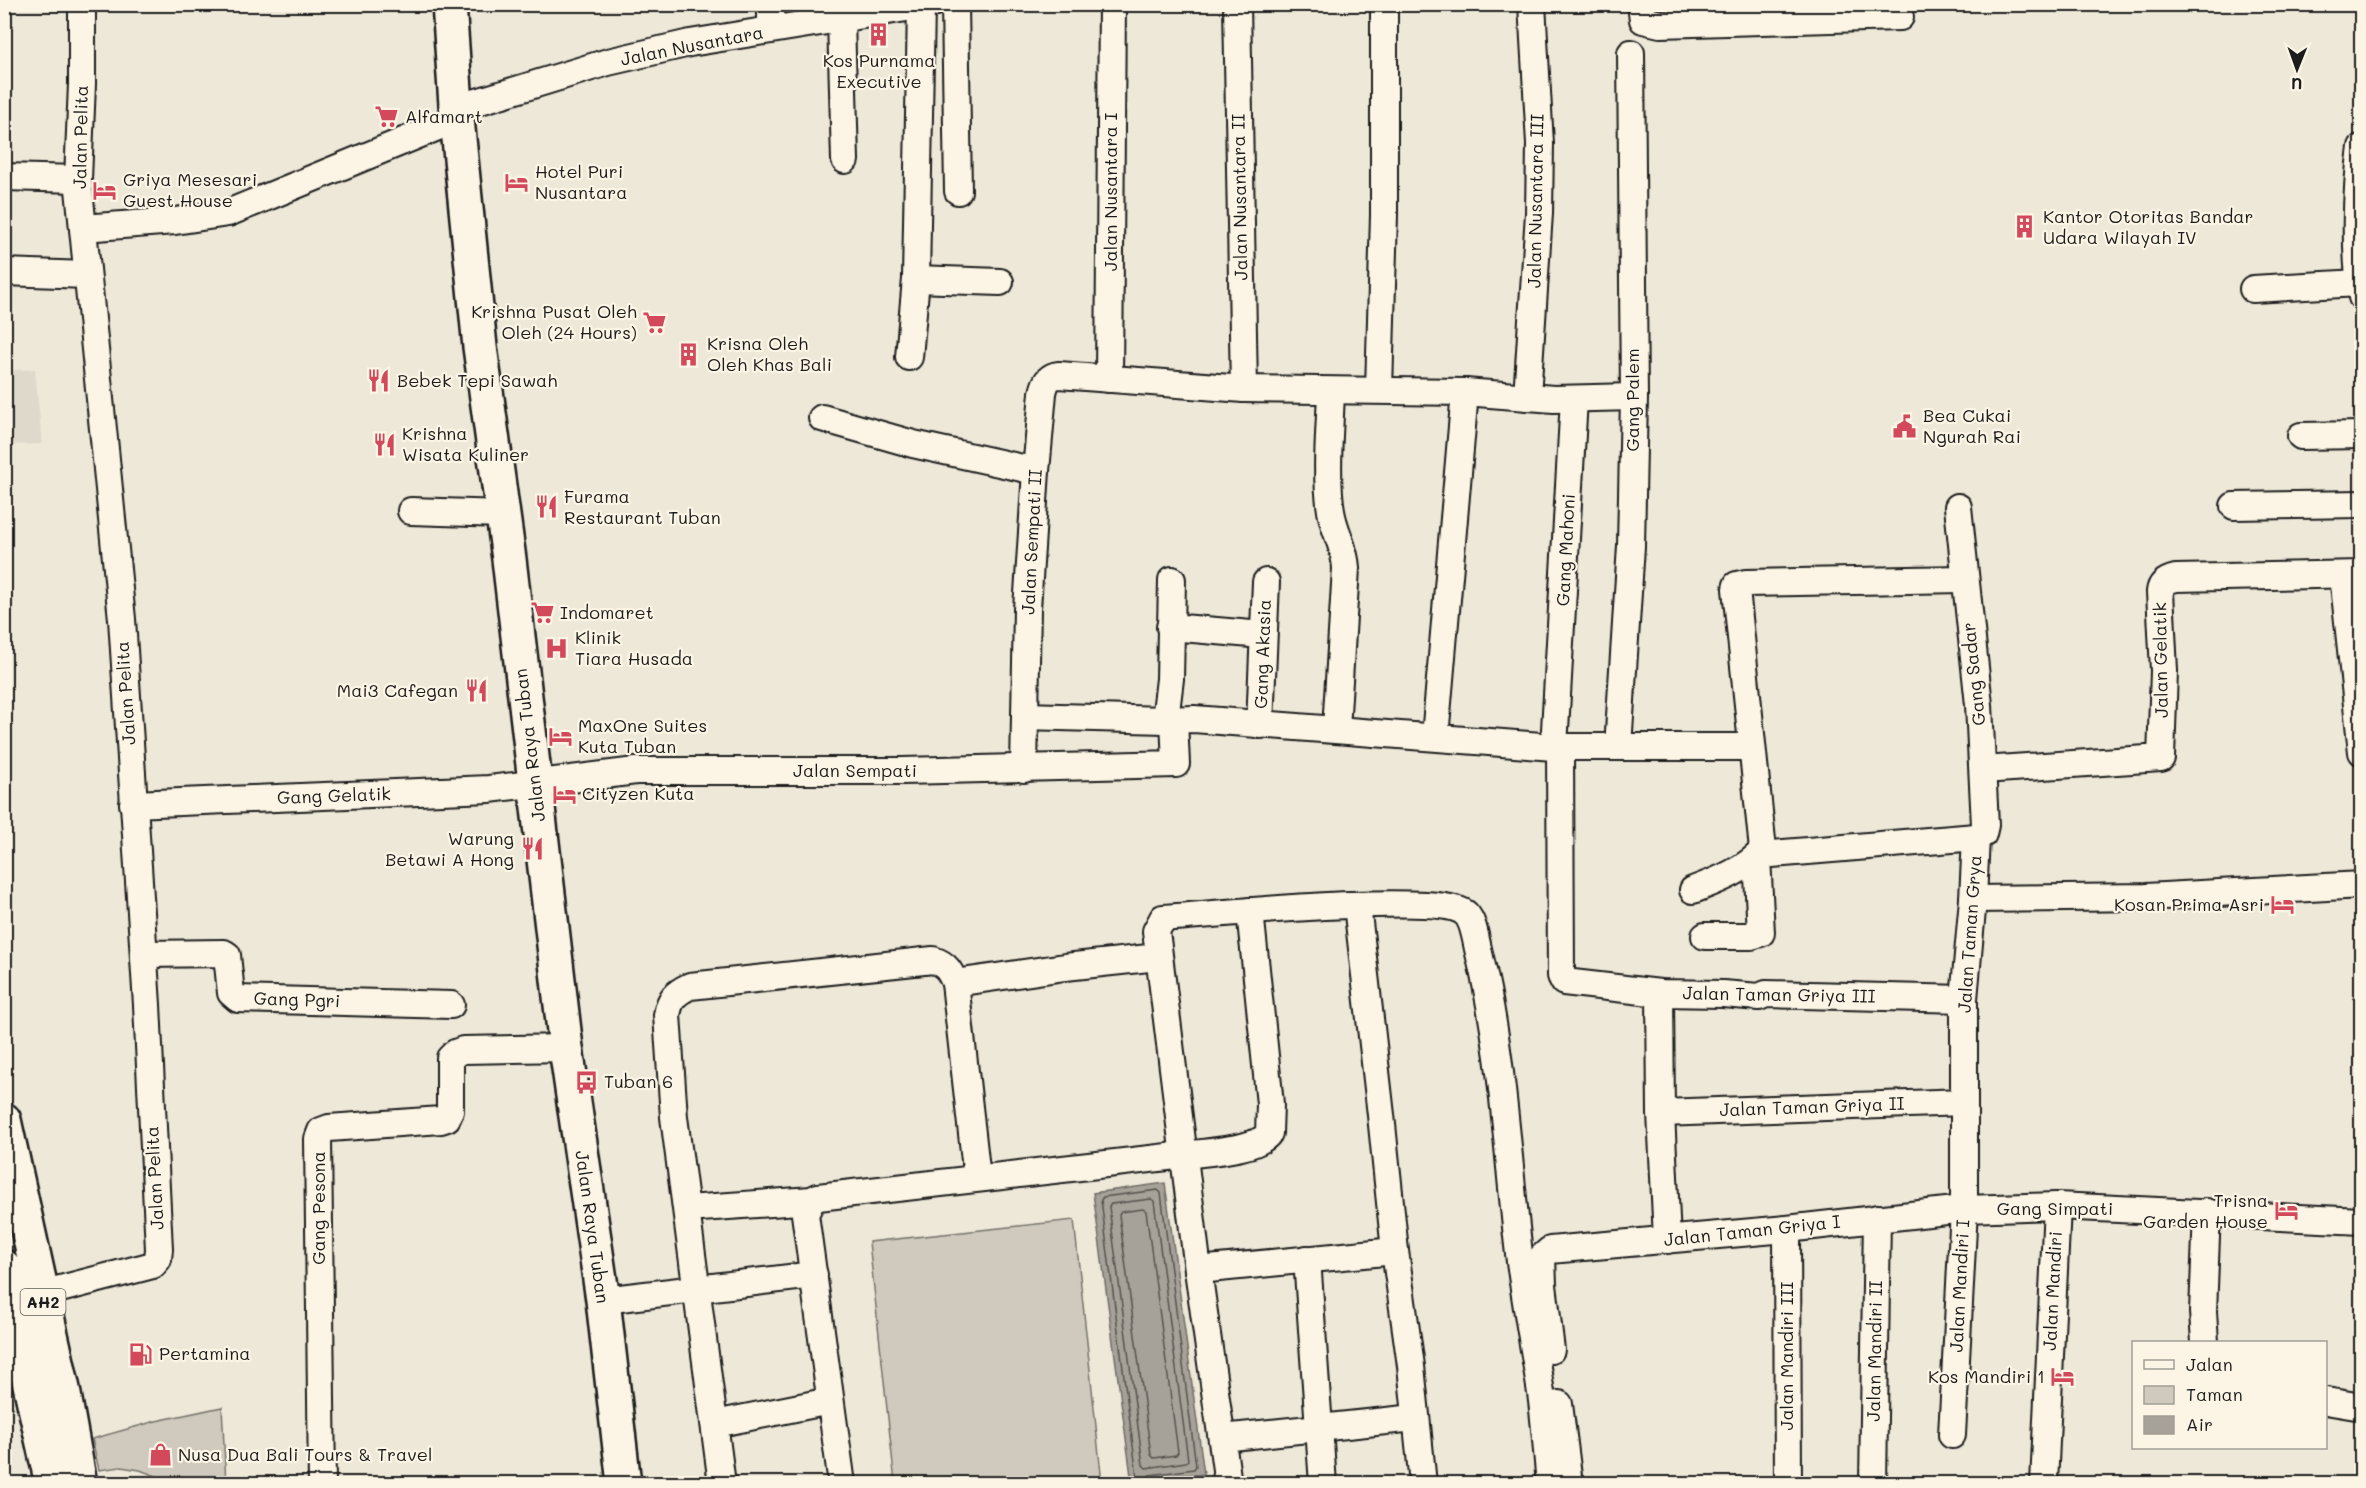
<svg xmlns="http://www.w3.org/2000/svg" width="2366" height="1488" viewBox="0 0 2366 1488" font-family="Mali,sans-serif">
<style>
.built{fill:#ded9cb}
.green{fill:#cfcabd;stroke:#76736c;stroke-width:1.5}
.water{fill:#a7a299;stroke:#6f6c67;stroke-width:1.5}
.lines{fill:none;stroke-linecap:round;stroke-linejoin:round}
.shore{stroke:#54524e;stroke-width:1.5}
.minor-casing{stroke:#1c1c1c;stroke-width:30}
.major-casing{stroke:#1c1c1c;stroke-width:38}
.highway-casing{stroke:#1c1c1c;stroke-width:38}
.minor{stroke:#fcf5e5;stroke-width:26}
.major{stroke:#fcf5e5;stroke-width:33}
.highway{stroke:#fcf5e5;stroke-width:33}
.labels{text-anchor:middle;stroke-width:4.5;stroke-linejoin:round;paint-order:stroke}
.shield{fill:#fcf5e5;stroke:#5f5d58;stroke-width:1.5}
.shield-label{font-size:16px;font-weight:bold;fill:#1c1c1c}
.street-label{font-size:18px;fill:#1c1c1c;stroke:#fcf5e5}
.poi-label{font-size:18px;fill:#1c1c1c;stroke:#fcf5e5;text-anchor:start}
</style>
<rect width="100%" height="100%" fill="#eee8d9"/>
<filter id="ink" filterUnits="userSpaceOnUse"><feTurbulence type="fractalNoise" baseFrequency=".0167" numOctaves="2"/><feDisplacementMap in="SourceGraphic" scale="12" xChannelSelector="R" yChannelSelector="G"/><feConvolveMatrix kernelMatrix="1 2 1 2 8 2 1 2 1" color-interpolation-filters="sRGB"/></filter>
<g filter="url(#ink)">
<!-- built -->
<path class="built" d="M35 369 42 444 5 445V371Z"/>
<!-- green -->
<g class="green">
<path d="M1074 1220 1102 1483H895L869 1242Z"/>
<path d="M222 1407 226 1483H168L156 1476 140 1470 121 1467 99 1470 92 1439 156 1421Z"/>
</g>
<!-- water -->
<path class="water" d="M1165 1183 1204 1474 1132 1483 1093 1193Z"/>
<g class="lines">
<!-- shore -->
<g class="shore">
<path d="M1151 1199 1154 1201 1188 1460 1186 1462 1146 1468 1143 1465 1109 1207 1111 1204Z"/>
<path d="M1143 1209 1146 1211 1178 1452 1176 1455 1154 1458 1151 1455 1119 1215 1121 1212Z"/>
<path d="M1138 1484 1101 1200 1103 1197 1158 1190 1161 1193 1196 1466 1194 1469 1150 1475 1145 1478V1484"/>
</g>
<defs>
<g id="minor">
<path d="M771 4V30"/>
<path d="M955 4 958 191"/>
<path d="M1237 4 1244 389"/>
<path d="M1641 4 1643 20 1660 24 1900 17"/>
<path d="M841 20 845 160"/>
<path d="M457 108 608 62 690 43 931 4"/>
<path d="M2362 147C2356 190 2354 255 2362 297"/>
<path d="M4 177 78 179"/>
<path d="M83 228 175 221 228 213 457 119"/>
<path d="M4 272 87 275"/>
<path d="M916 279 1000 282"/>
<path d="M2253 289 2359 283"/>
<path d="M909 357 916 279 921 6"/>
<path d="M1109 379 1112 4"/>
<path d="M1379 390 1384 215V4"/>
<path d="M1331 391C1330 429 1325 473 1331 511 1334 531 1345 547 1346 568L1336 729"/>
<path d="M1527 397 1539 213 1540 144 1532 4"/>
<path d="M822 418 913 444 1036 471"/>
<path d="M2301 436 2362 435"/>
<path d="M2234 506 2362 504"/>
<path d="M1958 507 1979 705 1985 825 1983 834 1976 837"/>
<path d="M411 511 502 514"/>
<path d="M2343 575 2362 752"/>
<path d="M1172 580 1170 679 1165 720 1194 719 1554 747H1751"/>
<path d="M1170 627 1263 635"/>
<path d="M1025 716 1165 720"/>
<path d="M1260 725 1266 582"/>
<path d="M1435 737 1465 392"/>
<path d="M1560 746 1561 976 1564 982 1660 993 1723 994 1759 997 1766 994 1964 999"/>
<path d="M1554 747 1574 399"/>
<path d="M1618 747 1631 546 1634 397 1631 53"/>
<path d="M1024 769 1027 609 1036 471 1043 393C1045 383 1048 376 1059 375L1244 389 1465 392 1554 399 1634 397"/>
<path d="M1983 770 2161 758 2164 671 2160 592C2161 583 2167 580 2176 578L2362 574"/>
<path d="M133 804 489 789 636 771H903L1176 764 1174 720"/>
<path d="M1763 850 1736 589 1737 585 1746 583 1964 579"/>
<path d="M1763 850 1772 854 1976 837"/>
<path d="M1693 890C1716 881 1746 870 1763 850"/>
<path d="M1973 899 2146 897 2362 885"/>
<path d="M1357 905 1381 1115 1395 1251 1411 1366 1423 1484"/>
<path d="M1705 936H1751L1761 933 1757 857"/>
<path d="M144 954 224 953 227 955 231 993 238 999 451 1005"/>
<path d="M955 983 1065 967 1158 957"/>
<path d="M1660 993 1661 1113 1667 1240"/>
<path d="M1661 1113 1964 1102"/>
<path d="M812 1200 805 1214 842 1484"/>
<path d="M687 1209 812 1200 818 1197 1185 1155C1205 1152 1258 1150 1269 1133L1270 1104 1250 911"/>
<path d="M1787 1229 1788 1484"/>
<path d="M1307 1259 1323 1484"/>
<path d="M1198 1270 1395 1251"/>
<path d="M41 1294 153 1265 158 1259 159 1249 147 1005 122 619 78 179 82 84V4"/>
<path d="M603 1300 814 1275"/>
<path d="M2205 1342 2203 1312 2207 1212"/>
<path d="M1551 1350 1543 1285 1542 1257 1550 1250 1787 1229 1964 1209 2057 1206 2362 1221"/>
<path d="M2326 1401 2362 1407"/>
<path d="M1559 1404 1569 1484"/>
<path d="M715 1424 830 1401"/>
<path d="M1952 1435 1964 1209V999L1973 899 1976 837"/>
<path d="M1222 1438 1415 1418"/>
<path d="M322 1484 318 1139 321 1131 329 1128 441 1120 447 1118 450 1111V1058L455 1053 463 1050 566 1048"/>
<path d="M722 1484 674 1117 667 1015C670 998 675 993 690 986L933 960C946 964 950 971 955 983L977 1178"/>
<path d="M1228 1484 1198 1270 1156 931 1163 918C1207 915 1443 891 1466 914 1474 922 1476 942 1479 953 1503 1051 1507 1153 1519 1254 1525 1301 1534 1347 1541 1393 1545 1423 1547 1453 1550 1484"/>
<path d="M1873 1484 1877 1218"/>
<path d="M2044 1484 2057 1206"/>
</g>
<path id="major" d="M449 4 457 119 480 347 509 559 566 1048 603 1300 624 1484"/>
<g id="highway">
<path d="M4 1120 63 1389 80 1484"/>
<path d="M4 1267 52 1484"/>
</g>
</defs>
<!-- minor casing -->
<use href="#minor" class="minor-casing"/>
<!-- major casing -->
<use href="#major" class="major-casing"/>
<!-- highway casing -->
<use href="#highway" class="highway-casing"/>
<!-- minor -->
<use href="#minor" class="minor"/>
<!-- major -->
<use href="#major" class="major"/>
<!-- highway -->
<use href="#highway" class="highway"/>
</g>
</g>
<!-- icons -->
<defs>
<symbol id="building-bare" viewBox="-9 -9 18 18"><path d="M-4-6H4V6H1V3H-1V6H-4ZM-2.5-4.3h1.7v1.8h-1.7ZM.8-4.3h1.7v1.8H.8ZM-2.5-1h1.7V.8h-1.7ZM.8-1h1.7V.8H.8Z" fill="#d1495b" stroke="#fcf5e5" stroke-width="2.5" paint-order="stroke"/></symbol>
<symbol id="supermarket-bare" viewBox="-9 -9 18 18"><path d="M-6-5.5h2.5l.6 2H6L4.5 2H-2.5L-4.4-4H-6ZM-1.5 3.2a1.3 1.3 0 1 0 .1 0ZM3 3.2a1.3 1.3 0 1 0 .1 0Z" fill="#d1495b" stroke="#fcf5e5" stroke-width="2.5" paint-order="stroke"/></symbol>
<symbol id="hotel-bare" viewBox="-9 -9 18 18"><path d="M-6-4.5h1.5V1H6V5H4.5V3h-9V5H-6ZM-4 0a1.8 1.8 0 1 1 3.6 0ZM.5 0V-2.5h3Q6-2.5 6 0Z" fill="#d1495b" stroke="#fcf5e5" stroke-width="2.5" paint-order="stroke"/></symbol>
<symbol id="restaurant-bare" viewBox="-9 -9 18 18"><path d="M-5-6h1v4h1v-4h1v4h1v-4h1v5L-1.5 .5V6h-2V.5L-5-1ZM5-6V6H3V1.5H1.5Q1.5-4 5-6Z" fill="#d1495b" stroke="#fcf5e5" stroke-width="2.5" paint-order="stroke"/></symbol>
<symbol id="civic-bare" viewBox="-9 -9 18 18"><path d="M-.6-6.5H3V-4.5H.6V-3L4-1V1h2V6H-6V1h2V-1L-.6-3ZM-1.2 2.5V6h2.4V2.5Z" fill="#d1495b" stroke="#fcf5e5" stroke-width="2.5" paint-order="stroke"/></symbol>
<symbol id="hospital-bare" viewBox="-9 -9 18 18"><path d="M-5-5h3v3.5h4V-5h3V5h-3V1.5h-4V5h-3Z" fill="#d1495b" stroke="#fcf5e5" stroke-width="2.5" paint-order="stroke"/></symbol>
<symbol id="bus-bare" viewBox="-9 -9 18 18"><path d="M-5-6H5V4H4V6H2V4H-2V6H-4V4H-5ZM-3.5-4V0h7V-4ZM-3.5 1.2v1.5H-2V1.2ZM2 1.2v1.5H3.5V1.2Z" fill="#d1495b" stroke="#fcf5e5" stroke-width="2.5" paint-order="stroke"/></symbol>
<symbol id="fuel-bare" viewBox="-9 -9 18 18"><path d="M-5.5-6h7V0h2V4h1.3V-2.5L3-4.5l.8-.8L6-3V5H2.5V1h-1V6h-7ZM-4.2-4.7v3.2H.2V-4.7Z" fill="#d1495b" stroke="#fcf5e5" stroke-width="2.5" paint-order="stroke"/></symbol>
<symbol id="shop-bare" viewBox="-9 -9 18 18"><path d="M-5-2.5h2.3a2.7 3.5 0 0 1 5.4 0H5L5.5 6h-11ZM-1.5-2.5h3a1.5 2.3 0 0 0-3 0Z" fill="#d1495b" stroke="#fcf5e5" stroke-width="2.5" paint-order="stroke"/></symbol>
</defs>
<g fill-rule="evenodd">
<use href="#building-bare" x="862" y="18" width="33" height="33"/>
<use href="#supermarket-bare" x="370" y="100" width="33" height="33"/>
<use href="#hotel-bare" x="500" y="166" width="33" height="33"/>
<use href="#hotel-bare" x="88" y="174" width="33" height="33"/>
<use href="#building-bare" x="2008" y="210" width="33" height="33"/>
<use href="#supermarket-bare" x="638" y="306" width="33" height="33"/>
<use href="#building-bare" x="672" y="338" width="33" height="33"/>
<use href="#restaurant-bare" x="362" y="364" width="33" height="33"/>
<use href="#civic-bare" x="1888" y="410" width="33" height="33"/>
<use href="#restaurant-bare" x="368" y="428" width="33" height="33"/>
<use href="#restaurant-bare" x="530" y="490" width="33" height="33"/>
<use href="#supermarket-bare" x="526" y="596" width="33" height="33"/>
<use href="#hospital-bare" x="540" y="632" width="33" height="33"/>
<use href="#restaurant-bare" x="460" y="674" width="33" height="33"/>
<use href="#hotel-bare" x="544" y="720" width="33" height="33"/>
<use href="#hotel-bare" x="548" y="778" width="33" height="33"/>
<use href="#restaurant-bare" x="516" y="832" width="33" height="33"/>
<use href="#hotel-bare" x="2266" y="888" width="33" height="33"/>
<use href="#bus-bare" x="570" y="1066" width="33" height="33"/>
<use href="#hotel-bare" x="2270" y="1194" width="33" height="33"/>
<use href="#fuel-bare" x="124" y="1338" width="33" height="33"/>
<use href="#hotel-bare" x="2046" y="1360" width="33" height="33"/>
<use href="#shop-bare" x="144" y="1438" width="33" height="33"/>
</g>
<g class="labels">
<!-- shield labels -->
<rect class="shield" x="20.5" y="1289" width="45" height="26" rx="4.5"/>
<g class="shield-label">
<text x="43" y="1308">AH2</text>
</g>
<!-- street labels -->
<g class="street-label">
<text transform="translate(692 46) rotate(-11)" y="6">Jalan Nusantara</text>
<text transform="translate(81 137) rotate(-89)" y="6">Jalan Pelita</text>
<text transform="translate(1111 192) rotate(-90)" y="6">Jalan Nusantara I</text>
<text transform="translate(1240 197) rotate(-91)" y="6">Jalan Nusantara II</text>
<text transform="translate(1536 201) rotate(-89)" y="6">Jalan Nusantara III</text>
<text transform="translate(1633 400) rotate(-90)" y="6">Gang Palem</text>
<text transform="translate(1032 542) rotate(-87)" y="6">Jalan Sempati II</text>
<text transform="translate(1566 550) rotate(-87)" y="6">Gang Mahoni</text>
<text transform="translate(1263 654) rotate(-88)" y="6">Gang Akasia</text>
<text transform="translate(2161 660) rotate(-91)" y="6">Jalan Gelatik</text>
<text transform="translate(1974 674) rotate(-96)" y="6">Gang Sadar</text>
<text transform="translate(126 693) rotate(-94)" y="6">Jalan Pelita</text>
<text transform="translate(530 745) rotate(-97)" y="6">Jalan Raya Tuban</text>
<text x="855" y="777">Jalan Sempati</text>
<text transform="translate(334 796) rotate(-2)" y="6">Gang Gelatik</text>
<text transform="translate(1970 934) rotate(-86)" y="6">Jalan Taman Grya</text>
<text transform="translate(1779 995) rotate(1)" y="6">Jalan Taman Griya III</text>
<text transform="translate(297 1000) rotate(2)" y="6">Gang Pgri</text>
<text transform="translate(1812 1107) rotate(-2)" y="6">Jalan Taman Griya II</text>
<text transform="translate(155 1178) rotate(-93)" y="6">Jalan Pelita</text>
<text transform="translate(319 1208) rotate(-90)" y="6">Gang Pesona</text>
<text x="2055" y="1215">Gang Simpati</text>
<text transform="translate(592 1227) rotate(82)" y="6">Jalan Raya Tuban</text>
<text transform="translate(1752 1231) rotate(-6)" y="6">Jalan Taman Griya I</text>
<text transform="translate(1960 1286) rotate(-87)" y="6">Jalan Mandiri I</text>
<text transform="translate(2053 1291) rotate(-87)" y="6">Jalan Mandiri</text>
<text transform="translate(1875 1351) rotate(-89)" y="6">Jalan Mandiri II</text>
<text transform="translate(1787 1356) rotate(-90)" y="6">Jalan Mandiri III</text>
</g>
<!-- poi labels -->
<g class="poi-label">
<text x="879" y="67" text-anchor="middle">Kos Purnama<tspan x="879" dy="21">Executive</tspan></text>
<text x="405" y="123">Alfamart</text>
<text x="535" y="178">Hotel Puri<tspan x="535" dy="21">Nusantara</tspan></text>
<text x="123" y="186">Griya Mesesari<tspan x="123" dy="21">Guest House</tspan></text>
<text x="2043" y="223">Kantor Otoritas Bandar<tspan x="2043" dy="21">Udara Wilayah IV</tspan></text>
<text x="637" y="318" text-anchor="end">Krishna Pusat Oleh<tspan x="637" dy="21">Oleh (24 Hours)</tspan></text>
<text x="707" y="350">Krisna Oleh<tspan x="707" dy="21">Oleh Khas Bali</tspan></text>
<text x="397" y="387">Bebek Tepi Sawah</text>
<text x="1923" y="422">Bea Cukai<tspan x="1923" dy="21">Ngurah Rai</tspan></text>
<text x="402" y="440">Krishna<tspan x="402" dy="21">Wisata Kuliner</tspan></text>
<text x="564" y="503">Furama<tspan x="564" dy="21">Restaurant Tuban</tspan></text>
<text x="560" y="619">Indomaret</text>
<text x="575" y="644">Klinik<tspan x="575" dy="21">Tiara Husada</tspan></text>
<text x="458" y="697" text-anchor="end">Mai3 Cafegan</text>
<text x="578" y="732">MaxOne Suites<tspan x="578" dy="21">Kuta Tuban</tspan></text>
<text x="582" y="800">Cityzen Kuta</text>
<text x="514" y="845" text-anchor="end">Warung<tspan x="514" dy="21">Betawi A Hong</tspan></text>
<text x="2264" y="911" text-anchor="end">Kosan Prima Asri</text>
<text x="604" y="1088">Tuban 6</text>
<text x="2268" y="1207" text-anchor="end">Trisna<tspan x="2268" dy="21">Garden House</tspan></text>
<text x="159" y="1360">Pertamina</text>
<text x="2045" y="1383" text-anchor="end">Kos Mandiri 1</text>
<text x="178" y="1461">Nusa Dua Bali Tours &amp; Travel</text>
</g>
</g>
<!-- margin -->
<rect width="2366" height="1488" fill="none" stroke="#fcf5e5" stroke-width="24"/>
<rect x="12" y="12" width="2342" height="1464" fill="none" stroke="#1c1c1c" stroke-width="2" filter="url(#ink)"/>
<!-- legend -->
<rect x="2132" y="1341" width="195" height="108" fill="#fcf5e5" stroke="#a29e95" stroke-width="1.5"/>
<rect x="2144" y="1360" width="30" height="9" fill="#fcf5e5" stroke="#a29e95" stroke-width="1.5"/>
<text x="2186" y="1371" font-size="18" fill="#1c1c1c">Jalan</text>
<rect x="2144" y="1386" width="30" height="18" fill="#cfcabd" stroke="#a29e95" stroke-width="1.5"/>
<text x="2186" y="1401" font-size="18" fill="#1c1c1c">Taman</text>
<rect x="2144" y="1416" width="30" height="18" fill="#a7a299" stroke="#a29e95" stroke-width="1.5"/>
<text x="2186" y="1431" font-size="18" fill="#1c1c1c">Air</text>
<!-- north arrow -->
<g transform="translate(2297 69) rotate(181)" stroke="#fcf5e5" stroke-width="4.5" paint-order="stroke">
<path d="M0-4.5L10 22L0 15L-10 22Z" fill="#1c1c1c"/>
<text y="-9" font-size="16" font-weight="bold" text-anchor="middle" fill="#1c1c1c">U</text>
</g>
</svg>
